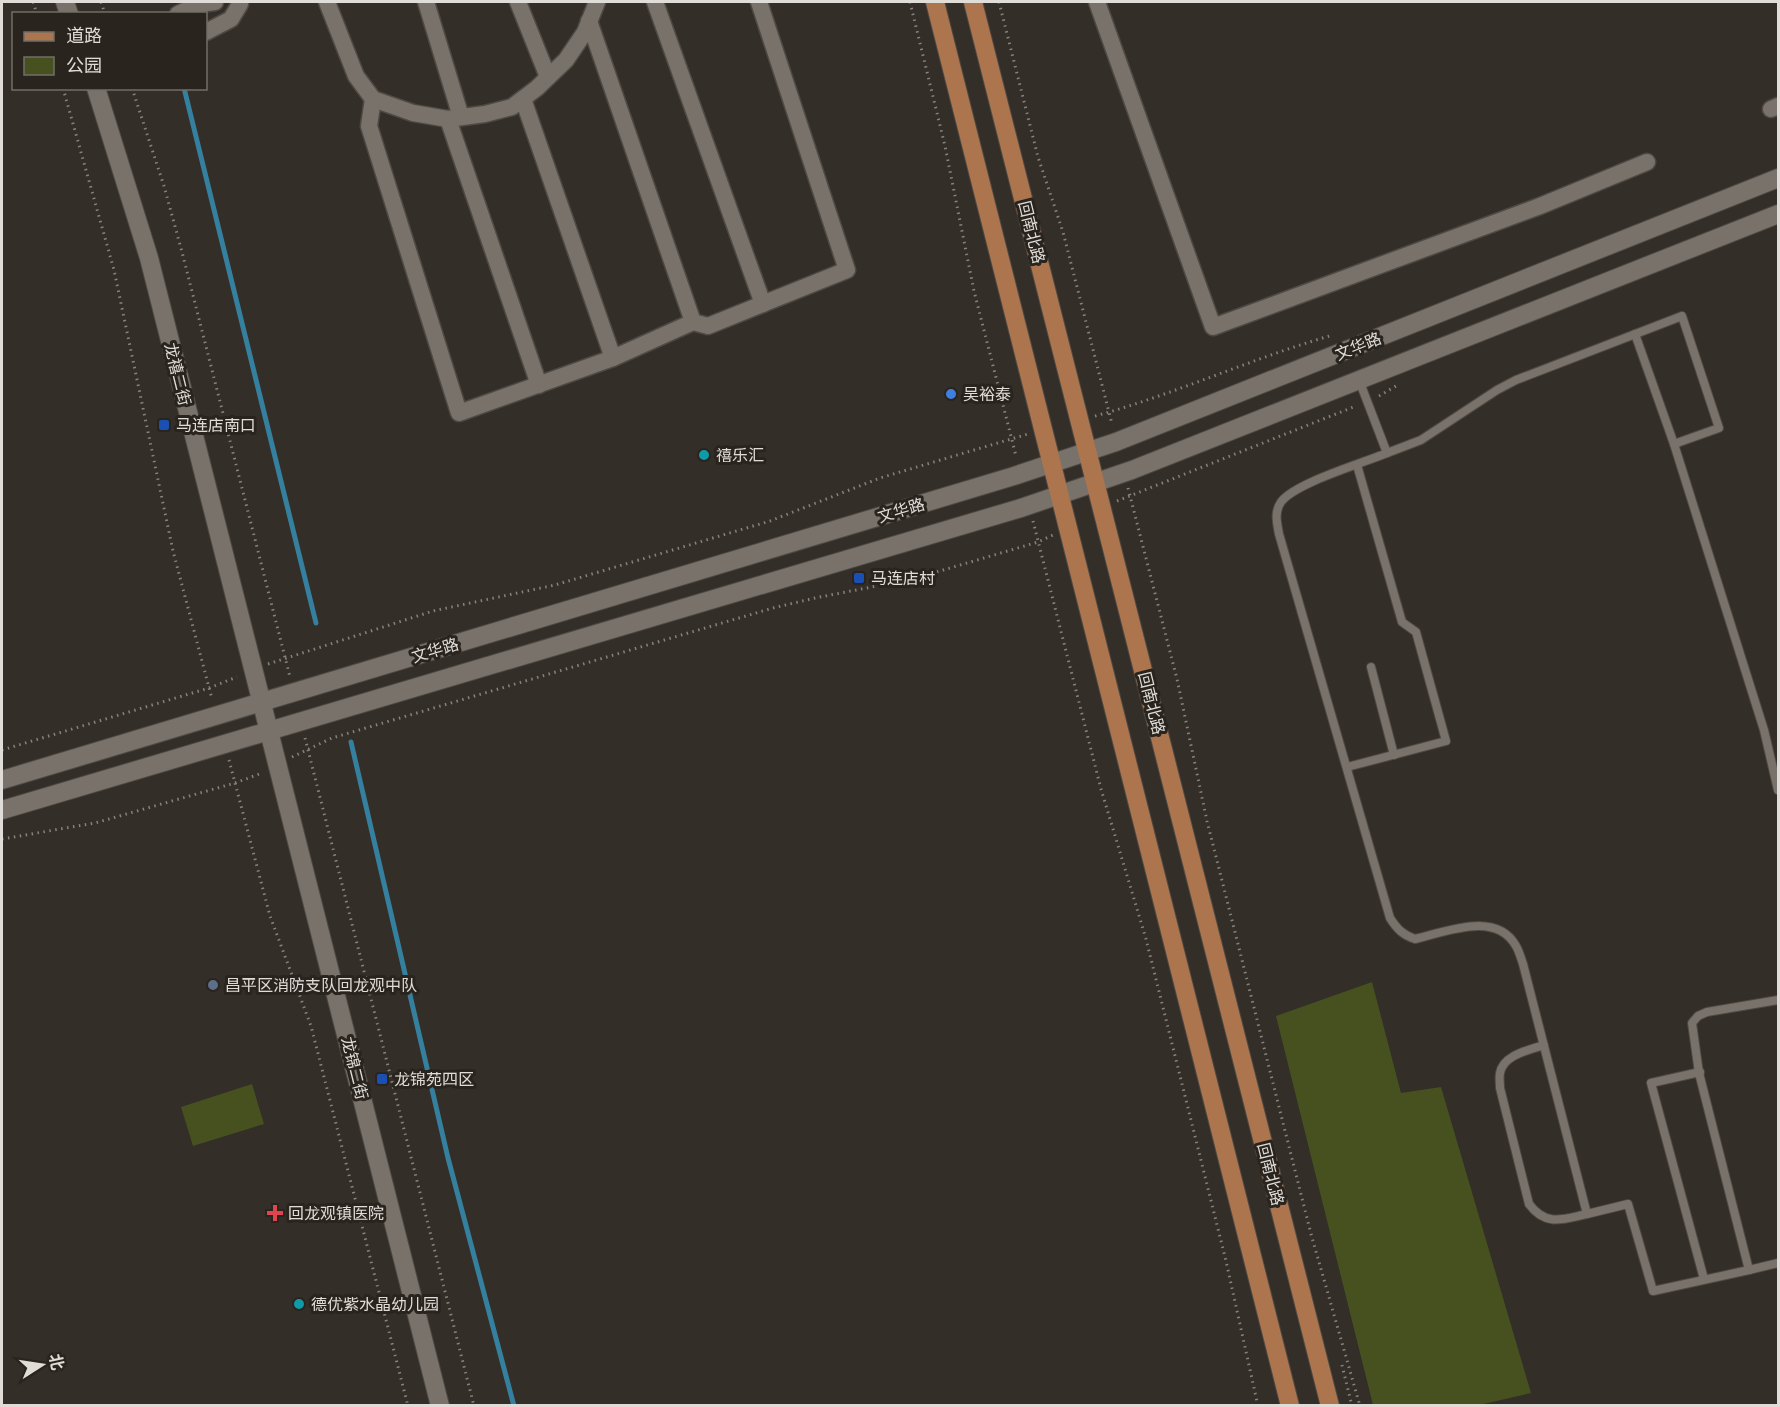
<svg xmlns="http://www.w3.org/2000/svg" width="1780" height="1407" viewBox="0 0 1780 1407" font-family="'DejaVu Sans','Noto Sans SC',sans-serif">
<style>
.green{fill:#475120}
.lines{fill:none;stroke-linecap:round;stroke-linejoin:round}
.stream{stroke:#35809e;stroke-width:5}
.service-casing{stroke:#4e4944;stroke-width:10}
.minor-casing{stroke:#4e4944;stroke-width:19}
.tertiary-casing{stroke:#4e4944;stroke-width:20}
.primary-casing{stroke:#4e4944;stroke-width:20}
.path{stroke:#87827c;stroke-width:3;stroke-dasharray:1.5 4.5;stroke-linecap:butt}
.service{stroke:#78726a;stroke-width:8}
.minor{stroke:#78726a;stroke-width:16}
.tertiary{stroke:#78726a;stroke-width:18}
.primary{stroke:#ac754e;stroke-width:18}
.shop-dot{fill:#3f7fe0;stroke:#29241e;stroke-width:2}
.transit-dot{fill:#1a4fb4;stroke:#29241e;stroke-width:2}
.culture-dot{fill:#0f9aa8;stroke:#29241e;stroke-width:2}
.service-dot{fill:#5c6f8a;stroke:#29241e;stroke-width:2}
.health-dot{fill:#e0444e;stroke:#29241e;stroke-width:2}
.labels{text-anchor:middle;stroke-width:6;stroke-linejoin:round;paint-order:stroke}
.street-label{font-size:16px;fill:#e0dcd8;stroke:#29241e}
.poi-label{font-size:16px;fill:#e0dcd8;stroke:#29241e;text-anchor:start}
</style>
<rect width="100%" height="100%" fill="#332e27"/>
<!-- green -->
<g class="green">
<path d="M1372 982 1401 1093 1441 1087 1531 1393 1479 1405H1373L1276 1016Z"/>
<path d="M252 1084 264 1124 193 1146 181 1107Z"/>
</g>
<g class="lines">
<!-- stream -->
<g class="stream">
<path d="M184 88 316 623"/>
<path d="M351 742 448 1158 514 1406"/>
</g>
<defs>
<g id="service">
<path d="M1635 334 1674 444 1764 730 1778 790"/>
<path d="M1359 380 1387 453C1363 463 1295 483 1281 502 1274 512 1277 523 1279 534L1390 918C1397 929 1403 935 1415 939 1446 932 1496 910 1516 946 1519 951 1521 958 1523 964L1587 1214C1563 1219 1546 1227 1529 1204L1500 1088C1500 1083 1499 1077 1500 1073 1503 1055 1529 1050 1544 1045"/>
<path d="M1387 453 1421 440 1497 390 1516 380 1682 316 1719 428 1674 444"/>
<path d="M1371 667 1394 755"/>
<path d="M1347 767 1446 741 1416 632 1402 622 1357 465"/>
<path d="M1778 1000 1707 1012 1698 1016 1692 1023 1699 1073 1749 1270 1778 1263"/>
<path d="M1700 1072 1651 1083 1704 1279"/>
<path d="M1587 1214 1628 1204 1653 1291 1749 1270"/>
</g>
<g id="minor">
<path d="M327 2 356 76 373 99 413 113 448 119 485 114 512 107 537 88 566 60 585 32 597 2"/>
<path d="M426 2 461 117"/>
<path d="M518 2 548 77"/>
<path d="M655 2 763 304"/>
<path d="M1097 2 1213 327 1540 206 1647 162"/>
<path d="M178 14 199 4 215 2"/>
<path d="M589 21 693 322 708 326 847 270 759 2"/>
<path d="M206 32 231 19 240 4"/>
<path d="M373 99 369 126 459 413 613 358 693 322"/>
<path d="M523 99 613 358"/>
<path d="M1771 109 1778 106"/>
<path d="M448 119 539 385"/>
</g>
<g id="tertiary">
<path d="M65 2 69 14"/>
<path d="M96 88 149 258 440 1406"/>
<path d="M2 780 1014 476 1116 442 1778 178"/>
<path d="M2 810 1021 508 1132 470 1778 214"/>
</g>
<g id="primary">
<path d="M935 2 1290 1406"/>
<path d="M973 2 1330 1406"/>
</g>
</defs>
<!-- service casing -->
<use href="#service" class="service-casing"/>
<!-- minor casing -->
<use href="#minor" class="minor-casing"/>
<!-- tertiary casing -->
<use href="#tertiary" class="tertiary-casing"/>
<!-- primary casing -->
<use href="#primary" class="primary-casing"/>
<!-- path -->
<g class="path">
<path d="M33 2 37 14"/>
<path d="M101 2 105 14"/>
<path d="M910 2 945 146 974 291 1016 456"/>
<path d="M999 2 1038 157 1063 232 1112 424"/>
<path d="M63 88 114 270 173 551 212 699"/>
<path d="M132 88 164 186 182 252 290 677"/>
<path d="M1379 396 1396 386"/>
<path d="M1095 416C1176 394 1252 358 1333 335"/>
<path d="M1128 488 1177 679 1207 821 1311 1234 1360 1406"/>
<path d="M1117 501 1356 406"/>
<path d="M1033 521 1101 789 1146 939 1226 1261 1258 1406"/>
<path d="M268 664 433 611 555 585 770 521 880 478 1028 434"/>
<path d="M305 738 474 1406"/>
<path d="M2 750 209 688 237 677"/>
<path d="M292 757 332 738 773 608 815 598 913 579 1038 542 1053 535"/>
<path d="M229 760 270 916 311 1026 408 1406"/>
<path d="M2 839 95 823 235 783 262 773"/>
<path d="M1342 1365 1352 1406"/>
</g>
<!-- service -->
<use href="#service" class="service"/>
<!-- minor -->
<use href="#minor" class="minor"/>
<!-- tertiary -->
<use href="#tertiary" class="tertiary"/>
<!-- primary -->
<use href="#primary" class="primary"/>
</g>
<!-- markers -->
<circle class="shop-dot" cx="951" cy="394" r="6"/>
<g class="transit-dot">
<rect x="158" y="419" width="12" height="12" rx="3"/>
<rect x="853" y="572" width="12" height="12" rx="3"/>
<rect x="376" y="1073" width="12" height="12" rx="3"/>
</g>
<g class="culture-dot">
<circle cx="704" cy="455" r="6"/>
<circle cx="299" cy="1304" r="6"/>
</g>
<circle class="service-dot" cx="213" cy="985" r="6"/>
<path class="health-dot" d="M272 1204h6v6h6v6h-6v6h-6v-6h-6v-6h6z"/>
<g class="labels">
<!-- street labels -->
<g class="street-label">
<text transform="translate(1032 232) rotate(76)" y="6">回南北路</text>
<text transform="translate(1358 346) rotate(-22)" y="6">文华路</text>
<text transform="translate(178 374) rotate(76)" y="6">龙禧二街</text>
<text transform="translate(901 510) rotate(-17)" y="6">文华路</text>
<text transform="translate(435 650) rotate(-17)" y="6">文华路</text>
<text transform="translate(1152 703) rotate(76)" y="6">回南北路</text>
<text transform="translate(355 1068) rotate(76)" y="6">龙锦二街</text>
<text transform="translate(1271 1174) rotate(76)" y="6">回南北路</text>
</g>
<!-- poi labels -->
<g class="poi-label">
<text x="963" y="400">吴裕泰</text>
<text x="176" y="431">马连店南口</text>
<text x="716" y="461">禧乐汇</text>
<text x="871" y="584">马连店村</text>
<text x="225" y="991">昌平区消防支队回龙观中队</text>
<text x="394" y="1085">龙锦苑四区</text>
<text x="288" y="1219">回龙观镇医院</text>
<text x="311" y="1310">德优紫水晶幼儿园</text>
</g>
</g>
<!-- border -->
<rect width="1780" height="1407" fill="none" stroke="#e0dcd8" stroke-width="6"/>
<!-- legend -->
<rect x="12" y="12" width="195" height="78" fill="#29241e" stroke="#726e68" stroke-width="1.5"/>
<rect x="24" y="32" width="30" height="9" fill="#ac754e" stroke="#726e68" stroke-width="1.5"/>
<text x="66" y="42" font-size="18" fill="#e0dcd8">道路</text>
<rect x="24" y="57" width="30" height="18" fill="#475120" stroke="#726e68" stroke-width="1.5"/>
<text x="66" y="72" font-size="18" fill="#e0dcd8">公园</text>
<!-- north arrow -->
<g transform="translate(42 1365) rotate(78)" stroke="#29241e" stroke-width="4.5" paint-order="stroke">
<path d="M0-4.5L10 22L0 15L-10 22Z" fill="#e0dcd8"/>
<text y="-9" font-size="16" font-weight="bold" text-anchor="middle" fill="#e0dcd8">北</text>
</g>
</svg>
